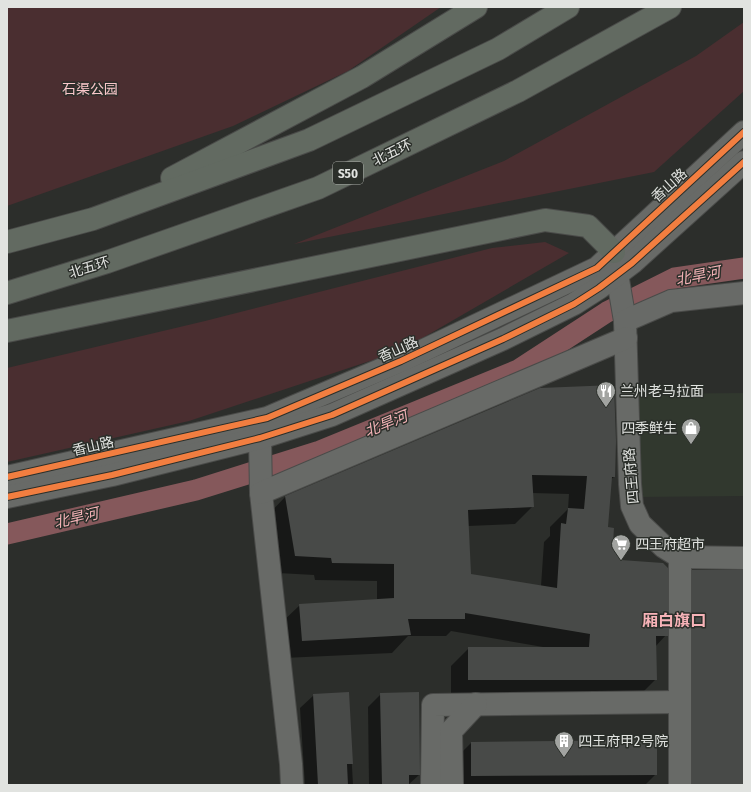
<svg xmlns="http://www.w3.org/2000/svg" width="751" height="792" viewBox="0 0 751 792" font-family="'Fira Sans Condensed','Noto Sans SC',sans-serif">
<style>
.built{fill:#31382e}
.green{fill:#4a2e30}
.shadow{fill:#0007;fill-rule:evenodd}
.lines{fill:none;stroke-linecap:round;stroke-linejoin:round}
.canal{stroke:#85585b;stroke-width:21}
.building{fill:#484a48;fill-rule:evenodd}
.minor-casing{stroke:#4a4b49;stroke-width:24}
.highway-casing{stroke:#4a4b49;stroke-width:24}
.minor{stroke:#686a67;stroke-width:22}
.highway{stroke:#626a61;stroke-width:22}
.cycleway-casing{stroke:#2b2f2a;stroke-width:8}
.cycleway{stroke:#f27e40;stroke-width:6}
.labels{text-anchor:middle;stroke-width:3;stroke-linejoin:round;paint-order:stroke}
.shield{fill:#2b2f2a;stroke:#aaada9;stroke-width:1}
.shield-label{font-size:13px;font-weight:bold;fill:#e1e3e0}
.park-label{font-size:14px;fill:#f9c6c9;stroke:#2b2f2a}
.street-label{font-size:14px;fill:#e1e3e0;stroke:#2b2f2a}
.poi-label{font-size:14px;fill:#e1e3e0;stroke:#2b2f2a;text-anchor:start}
.water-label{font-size:15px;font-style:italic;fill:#f5b3b7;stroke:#2b2f2a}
.quarter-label{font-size:16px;font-weight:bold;fill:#f7b3b8;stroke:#2b2f2a}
</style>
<rect width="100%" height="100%" fill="#2c2e2b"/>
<!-- built -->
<path class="built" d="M744 393V496L639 497 638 394Z"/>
<!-- green -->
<g class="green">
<path d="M7 7H441L348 71 233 126 7 206Z"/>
<path d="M744 22V91L654 172 294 244 504 161 696 56Z"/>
<path d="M545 242 569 253 400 351 189 421 7 462V368L205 321 492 248Z"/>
</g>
<!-- shadow -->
<g class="shadow">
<path d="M540 389 614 477 610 480 607 528 620 561 666 635 655 647 656 679 638 697H451V666L469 648H543V647L451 631 446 636H408L392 653 284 658 282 622 300 605 377 600V581L315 580 314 575 278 573 268 515 285 497ZM532 493 569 494 568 509 550 527V536L544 542 541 586 470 575 468 526 515 524 533 506Z"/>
<path d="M693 571 744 785H677V586Z"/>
<path d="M348 693 353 785H305L300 708 314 695Z"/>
<path d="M381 694 419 775 408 785H369L368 707Z"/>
<path d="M471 743 656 774 645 785H452V762Z"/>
</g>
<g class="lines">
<!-- canal -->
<path class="canal" d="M7 534 196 490 320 451 518 370 607 312 675 278 744 268"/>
</g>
<!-- building -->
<g class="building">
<path d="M614 385 616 441 615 477H612L608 527 614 528 613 543H622L621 560 663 563 668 568V636H656L657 680H468V647H589L590 634 465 613V619H408L411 635 302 641 299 604 394 598V564L332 563 331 558 295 556 285 496 540 388ZM532 475 587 476 584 509 568 508 566 524 561 523 557 588 471 574 468 510 534 507Z"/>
<rect x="692" y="570" width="52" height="215"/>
<path d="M349 692 353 764H347L348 785H318L313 694Z"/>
<path d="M419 692 420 775H409V785H382L380 693Z"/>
<path d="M657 740V775L471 776V742Z"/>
</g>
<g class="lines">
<defs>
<g id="minor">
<path d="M615 262 625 321 630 484 632 506 640 524 664 547 680 557 744 558"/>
<path d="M625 321 671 301 744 293"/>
<path d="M260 438 261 493 291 764 292 785"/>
<path d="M7 477 267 418 401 361 597 268 744 132"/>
<path d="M261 493 626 338"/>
<path d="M7 497 112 475 260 438 332 415 503 339 574 304 599 288 632 263 744 162"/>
<path d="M432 785 433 705 680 702"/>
<path d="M452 785 451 731 476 704"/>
<path d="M680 785V557"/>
</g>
<g id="highway">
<path d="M172 178 362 77 476 7"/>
<path d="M7 242 93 219 309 140 498 49 568 7"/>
<path d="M7 293 107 262 318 188 518 91 670 7"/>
<path d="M7 331 545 220 588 226 614 252"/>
</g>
</defs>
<!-- minor casing -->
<use href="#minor" class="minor-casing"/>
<!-- highway casing -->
<use href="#highway" class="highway-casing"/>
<!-- minor -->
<use href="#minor" class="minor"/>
<!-- highway -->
<use href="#highway" class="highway"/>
<defs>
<g id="cycleway">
<path d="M7 477 267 418 401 361 597 268 744 132"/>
<path d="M7 497 112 475 260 438 332 415 503 339 574 304 599 288 632 263 744 162"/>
</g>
</defs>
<!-- cycleway casing -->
<use href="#cycleway" class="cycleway-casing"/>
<!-- cycleway -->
<use href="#cycleway" class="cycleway"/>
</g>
<!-- icons -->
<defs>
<symbol id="restaurant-pin" viewBox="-11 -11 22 30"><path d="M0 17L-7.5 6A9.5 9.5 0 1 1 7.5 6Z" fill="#a2a4a1" stroke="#2b2f2a"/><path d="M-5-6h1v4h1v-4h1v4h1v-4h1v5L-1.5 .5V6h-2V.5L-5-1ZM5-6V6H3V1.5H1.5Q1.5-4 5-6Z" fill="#fff"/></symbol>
<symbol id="shop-pin" viewBox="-11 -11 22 30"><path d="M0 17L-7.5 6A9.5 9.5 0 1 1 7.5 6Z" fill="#a2a4a1" stroke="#2b2f2a"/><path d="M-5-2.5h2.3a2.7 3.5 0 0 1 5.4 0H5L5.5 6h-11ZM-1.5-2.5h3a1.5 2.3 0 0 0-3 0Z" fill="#fff"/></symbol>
<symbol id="supermarket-pin" viewBox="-11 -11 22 30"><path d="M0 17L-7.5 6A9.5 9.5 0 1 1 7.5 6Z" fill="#a2a4a1" stroke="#2b2f2a"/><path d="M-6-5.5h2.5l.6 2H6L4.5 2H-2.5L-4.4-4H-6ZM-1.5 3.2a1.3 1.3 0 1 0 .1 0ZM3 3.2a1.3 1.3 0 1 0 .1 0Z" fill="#fff"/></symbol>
<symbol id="building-pin" viewBox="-11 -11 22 30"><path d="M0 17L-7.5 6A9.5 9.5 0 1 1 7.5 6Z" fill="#a2a4a1" stroke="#2b2f2a"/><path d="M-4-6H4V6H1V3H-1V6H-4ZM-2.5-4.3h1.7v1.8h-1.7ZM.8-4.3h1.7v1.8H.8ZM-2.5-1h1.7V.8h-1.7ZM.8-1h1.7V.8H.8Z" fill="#fff"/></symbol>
</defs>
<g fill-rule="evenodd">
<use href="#restaurant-pin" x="595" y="380" width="22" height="30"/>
<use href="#shop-pin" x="680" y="417" width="22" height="30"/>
<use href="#supermarket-pin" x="610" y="533" width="22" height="30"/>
<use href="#building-pin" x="553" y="730" width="22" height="30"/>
</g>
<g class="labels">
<!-- shield labels -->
<rect class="shield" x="333" y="162" width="30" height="22" rx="3"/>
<g class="shield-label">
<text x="348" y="178">S50</text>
</g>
<!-- park labels -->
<g class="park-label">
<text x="90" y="94">石渠公园</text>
</g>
<!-- street labels -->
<g class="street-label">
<text transform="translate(392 152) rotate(-26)" y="5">北五环</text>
<text transform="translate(669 185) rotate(-42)" y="5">香山路</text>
<text transform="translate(89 267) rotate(-17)" y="5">北五环</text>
<text transform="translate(398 349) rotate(-24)" y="5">香山路</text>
<text transform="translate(93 446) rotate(-13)" y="5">香山路</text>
<text transform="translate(631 476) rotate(-95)" y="5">四王府路</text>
</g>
<!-- poi labels -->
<g class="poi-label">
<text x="620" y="396">兰州老马拉面</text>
<text x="677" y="433" text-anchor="end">四季鲜生</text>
<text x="635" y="549">四王府超市</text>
<text x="578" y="746">四王府甲2号院</text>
</g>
<!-- water labels -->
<g class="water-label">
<text transform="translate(698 276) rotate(-11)" y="5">北旱河</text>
<text transform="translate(386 424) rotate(-22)" y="5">北旱河</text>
<text transform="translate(76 518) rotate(-13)" y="5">北旱河</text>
</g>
<!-- quarter labels -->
<g class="quarter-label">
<text x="674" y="626">厢白旗口</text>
</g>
</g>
<!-- border -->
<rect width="751" height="792" fill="none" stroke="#e1e3e0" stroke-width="16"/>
</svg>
